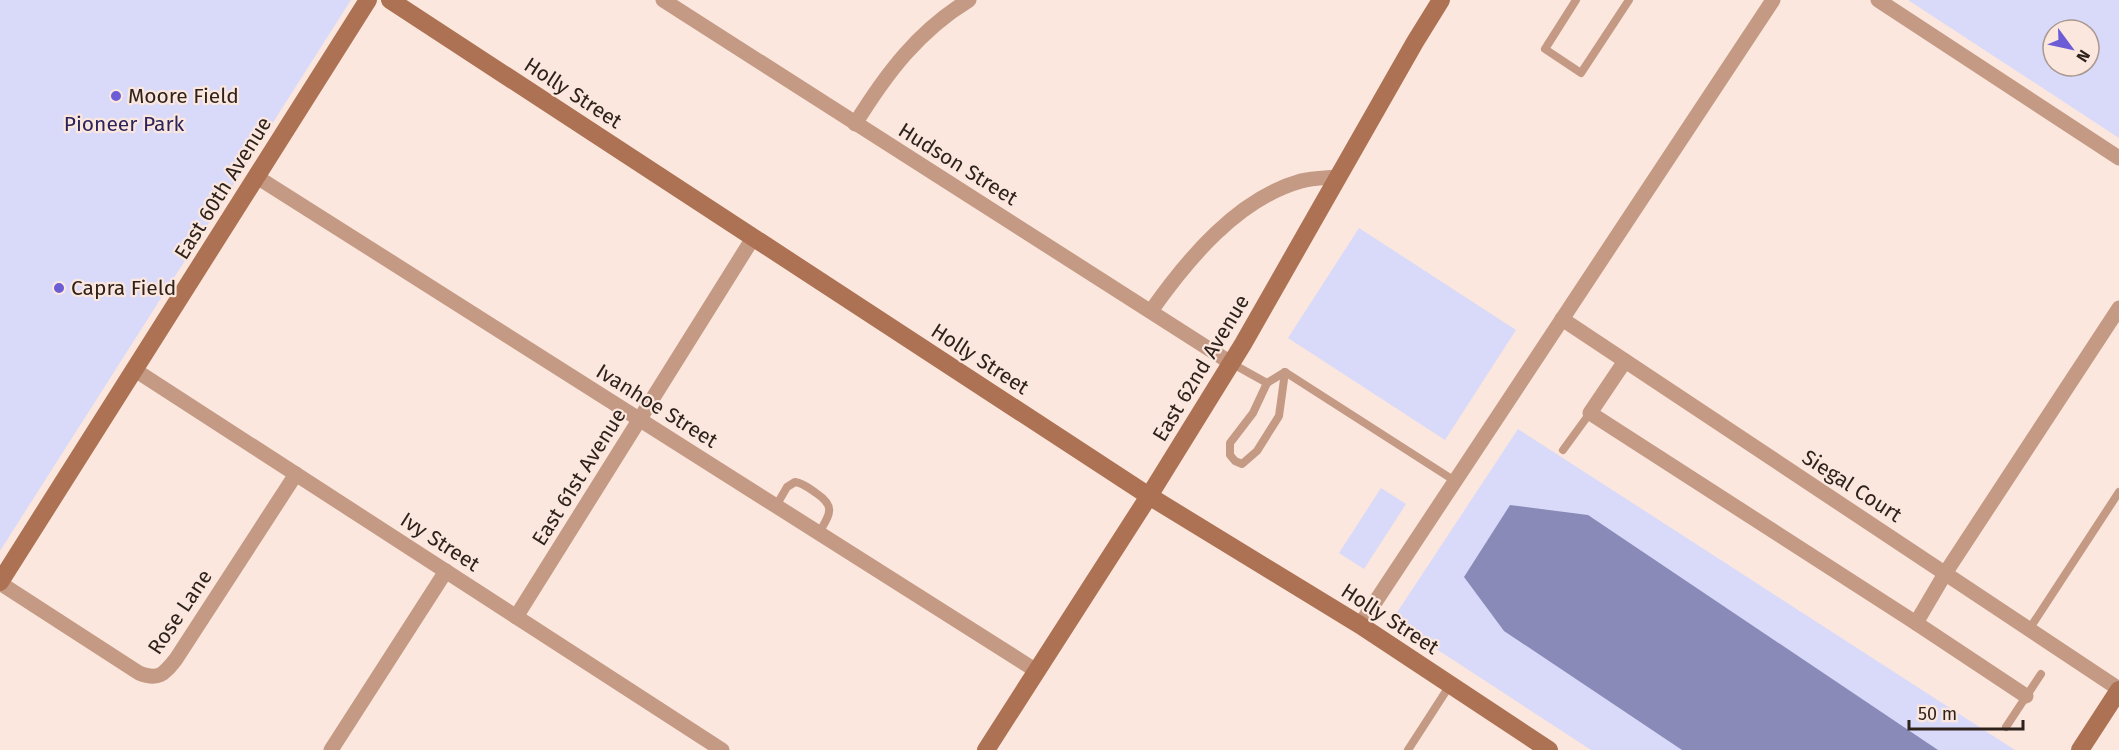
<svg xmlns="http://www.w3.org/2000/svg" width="2119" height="750" viewBox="0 0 2119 750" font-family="'Fira Sans',sans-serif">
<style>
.green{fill:#d9dafa;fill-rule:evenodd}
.water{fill:#8a8ab8}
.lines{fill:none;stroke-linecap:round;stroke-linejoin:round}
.lane{stroke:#c49a85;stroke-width:8}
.street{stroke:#c49a85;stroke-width:15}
.secondary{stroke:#ad7153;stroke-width:18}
.poi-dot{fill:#6c5dd7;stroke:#fbe7dd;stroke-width:2}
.labels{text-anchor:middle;stroke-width:4.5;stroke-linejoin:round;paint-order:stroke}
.street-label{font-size:21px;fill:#2e221c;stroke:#fbe7dd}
.poi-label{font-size:21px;fill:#2e221c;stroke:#fbe7dd;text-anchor:start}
.park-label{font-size:21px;fill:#2b245d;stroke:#fbe7dd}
</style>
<rect width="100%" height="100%" fill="#fbe7dd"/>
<!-- green -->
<g class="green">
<path d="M0 0H351L0 551Z"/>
<path d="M1908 0H2119V138ZM2053 30H2089V66H2053Z"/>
<path d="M1359 228 1516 330 1445 440 1288 338Z"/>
<path d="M1518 429 2015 750H1591L1392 620Z"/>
<path d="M1381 488 1406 504 1364 569 1339 553Z"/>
</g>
<!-- water -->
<path class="water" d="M1510 505 1588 515 1938 750H1682L1504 631 1464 577Z"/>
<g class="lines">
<!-- lane -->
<g class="lane">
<path d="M1576 0 1545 49 1581 73 1629 0"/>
<path d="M1231 363 1267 383 1285 372 1455 481"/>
<path d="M1267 383 1253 413 1230 443V455L1235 461 1242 464 1257 451 1279 416 1285 372"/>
<path d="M1563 450 1590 413"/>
<path d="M776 506 787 487 795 482C803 483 809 488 816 493 837 507 829 515 819 533"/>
<path d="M2030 628 2119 492"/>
<path d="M2006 727 2041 674"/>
<path d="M1408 750 1450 685"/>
</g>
<!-- street -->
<g class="street">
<path d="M663 0 1231 363"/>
<path d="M1878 0 2119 158"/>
<path d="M855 124C886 74 918 31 969 0"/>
<path d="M257 177 1035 670"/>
<path d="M1151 311C1187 260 1237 199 1301 181 1312 178 1325 178 1337 177"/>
<path d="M1562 319 2119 689"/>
<path d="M1625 361 1590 413 1916 623"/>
<path d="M135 370 722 750"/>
<path d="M0 583 139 673C159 681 164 674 176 659L296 474"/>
<path d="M516 617 753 238"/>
<path d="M1360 625 1773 0"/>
<path d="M2026 696 1916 623 1946 572 2119 308"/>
<path d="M331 750 446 571"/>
</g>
<!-- secondary -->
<g class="secondary">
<path d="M390 0 1149 496 1360 625 1549 750"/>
<path d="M0 582 368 0"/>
<path d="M986 750 1149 496 1243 344 1415 42 1441 0"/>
<path d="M2080 750 2119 690"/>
</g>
</g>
<!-- markers -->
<g class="poi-dot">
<circle cx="116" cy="96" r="6"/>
<circle cx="59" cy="288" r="6"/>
</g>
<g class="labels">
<!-- street labels -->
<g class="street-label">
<text transform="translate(573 93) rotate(33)" y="7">Holly Street</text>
<text transform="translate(958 164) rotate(32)" y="7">Hudson Street</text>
<text transform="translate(223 188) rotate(-58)" y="7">East 60th Avenue</text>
<text transform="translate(980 359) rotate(33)" y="7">Holly Street</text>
<text transform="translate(1201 368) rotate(-59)" y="7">East 62nd Avenue</text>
<text transform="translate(657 406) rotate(32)" y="7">Ivanhoe Street</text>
<text transform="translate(579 477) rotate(-58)" y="7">East 61st Avenue</text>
<text transform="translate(1852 486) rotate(33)" y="7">Siegal Court</text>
<text transform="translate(440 542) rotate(33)" y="7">Ivy Street</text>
<text transform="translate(180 612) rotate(-56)" y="7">Rose Lane</text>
<text transform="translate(1390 619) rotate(33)" y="7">Holly Street</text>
</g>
<!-- poi labels -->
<g class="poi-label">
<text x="128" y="103">Moore Field</text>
<text x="71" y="295">Capra Field</text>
</g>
<!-- park labels -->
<g class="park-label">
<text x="124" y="131">Pioneer Park</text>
</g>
</g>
<!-- north arrow -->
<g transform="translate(2071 48) rotate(123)"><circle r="28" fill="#fbe7dd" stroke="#a99890" stroke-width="1.5"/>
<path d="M0-4.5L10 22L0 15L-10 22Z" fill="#6c5dd7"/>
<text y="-9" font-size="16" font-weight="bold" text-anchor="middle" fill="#2e221c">N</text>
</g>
<!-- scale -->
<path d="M1909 720v9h114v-9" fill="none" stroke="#2e221c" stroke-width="3"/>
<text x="1918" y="720" font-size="18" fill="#2e221c" stroke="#fbe7dd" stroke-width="4.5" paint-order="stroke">50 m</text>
</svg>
